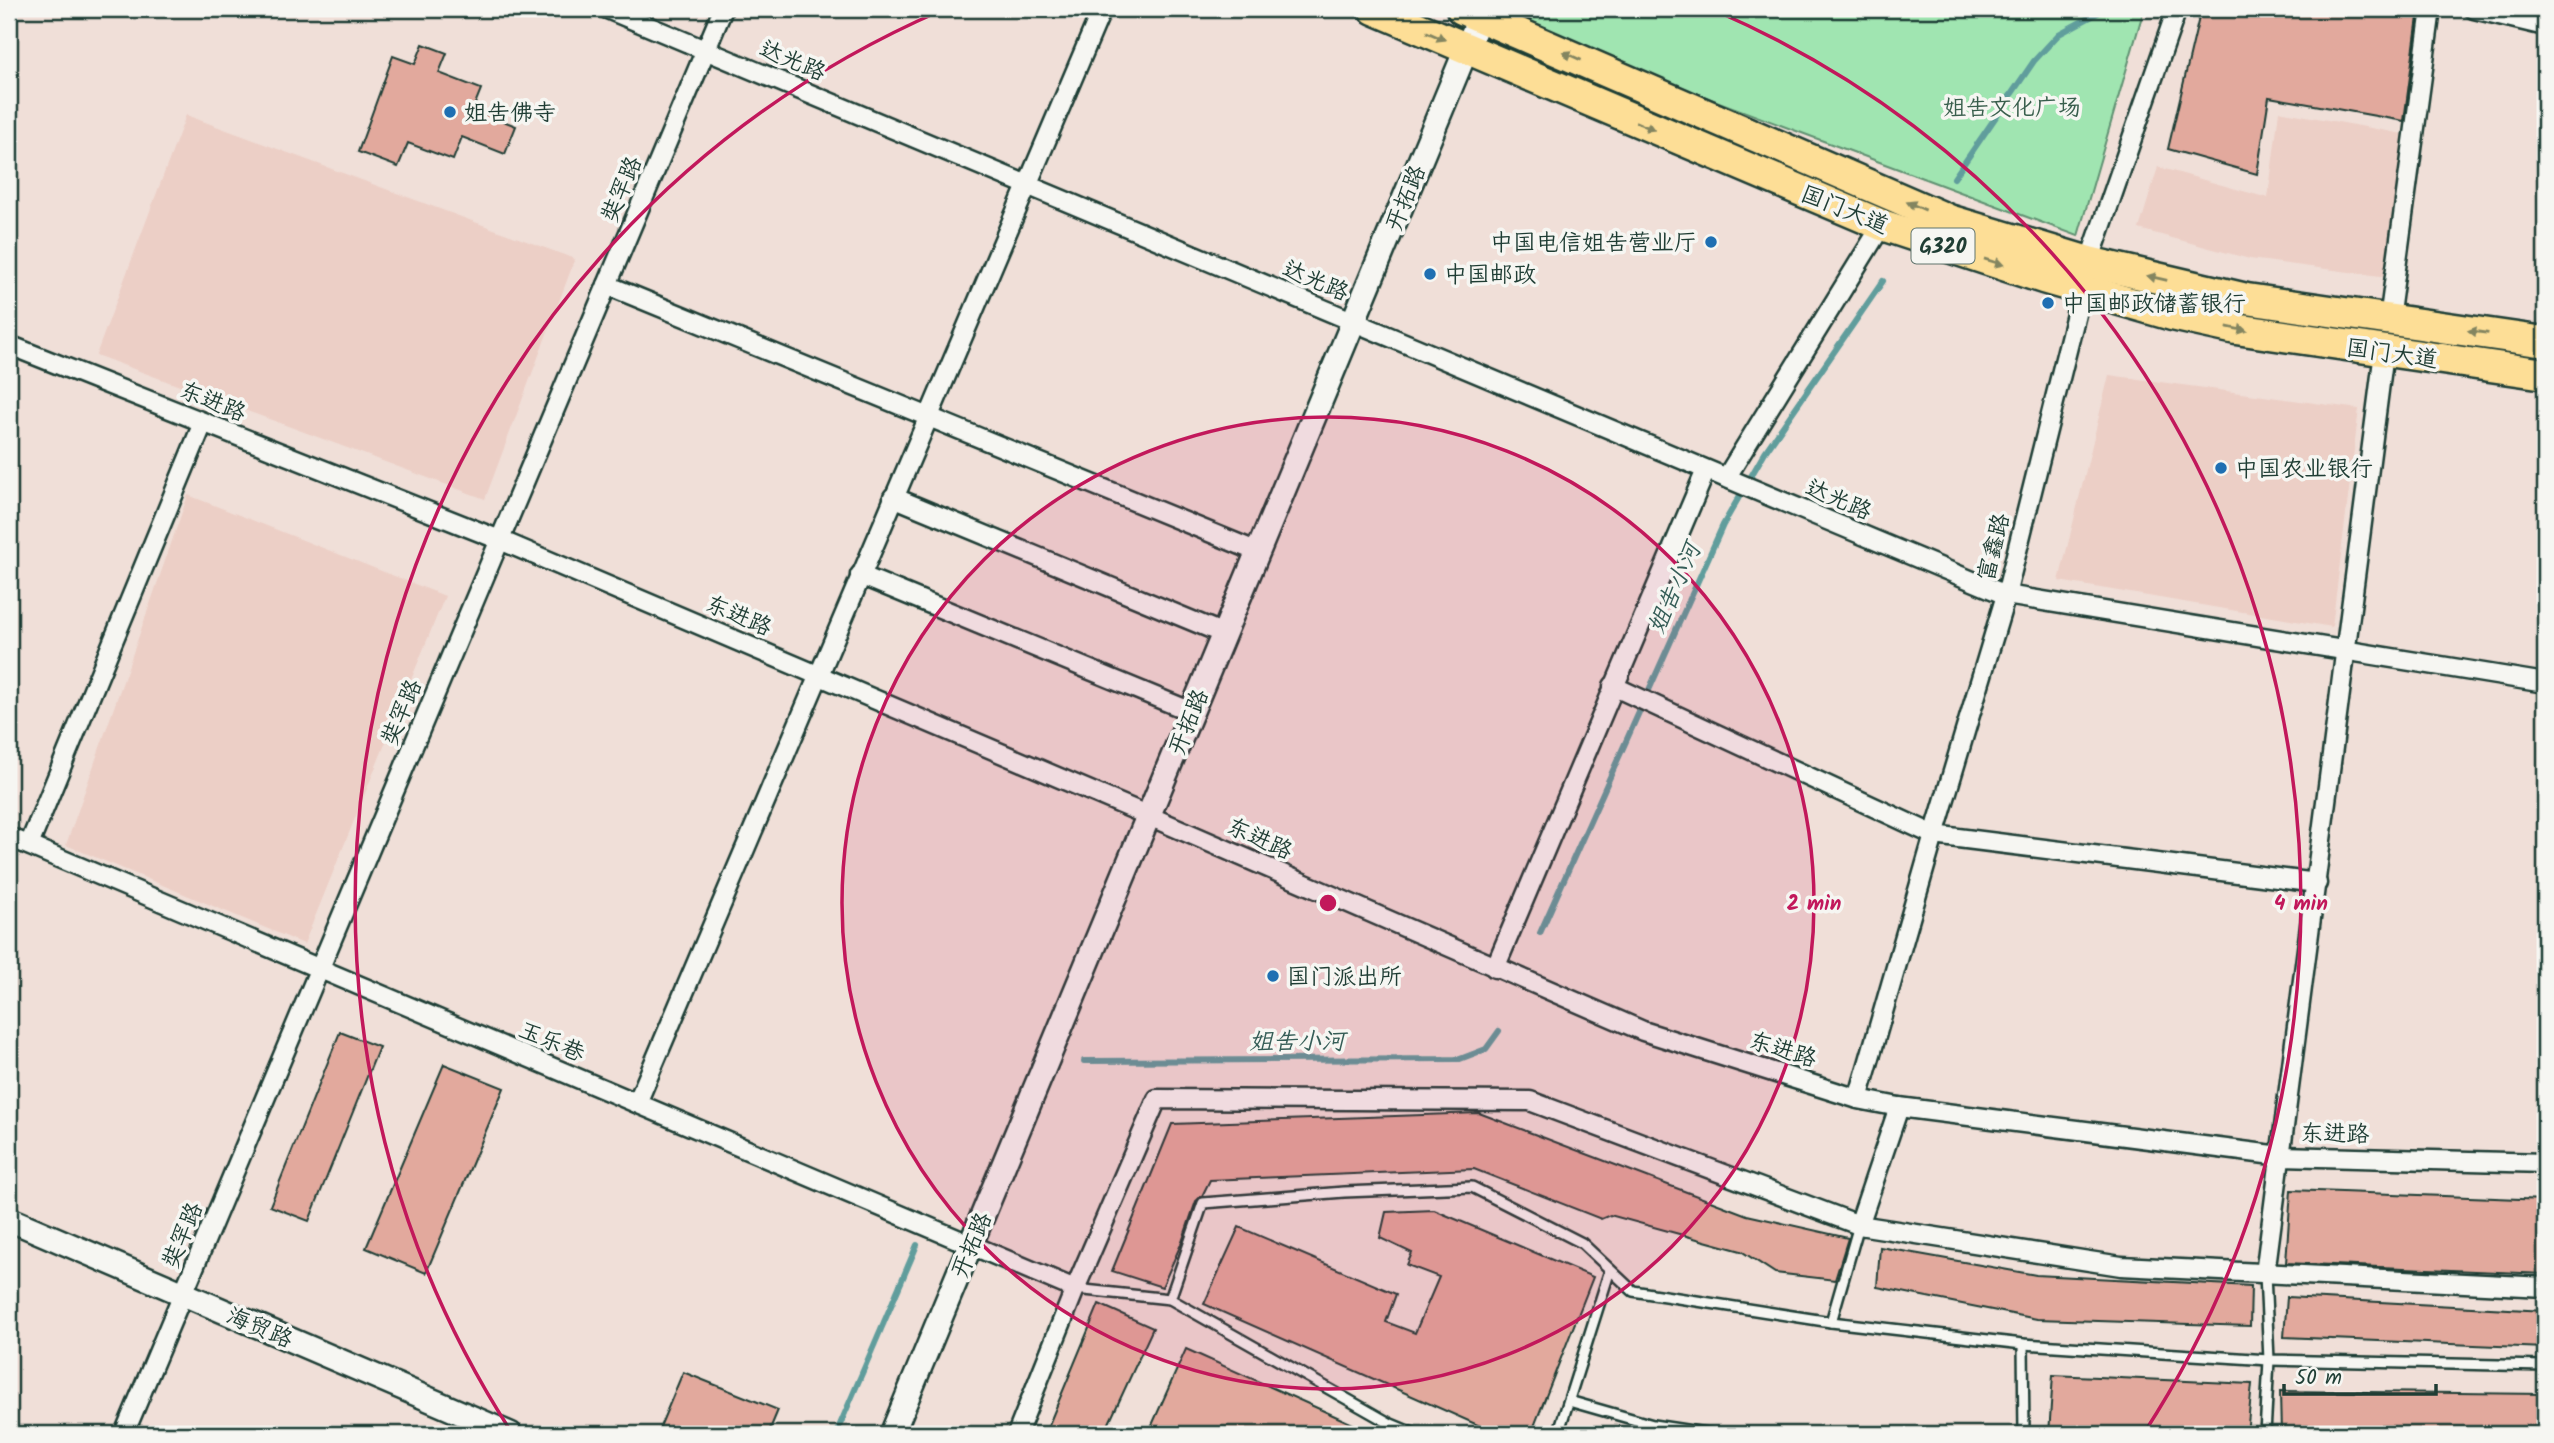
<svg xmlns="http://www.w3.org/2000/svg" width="2554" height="1443" viewBox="0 0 2554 1443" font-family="Kalam,'LXGW WenKai TC',sans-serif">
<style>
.built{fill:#eccfc6}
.green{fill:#a0e5b1;stroke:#609172;stroke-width:2}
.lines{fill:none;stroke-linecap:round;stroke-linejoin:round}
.stream{stroke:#609d9c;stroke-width:6}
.building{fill:#e2a99d;stroke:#1f3d34;stroke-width:2}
.service-casing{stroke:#1f3d34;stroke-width:14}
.minor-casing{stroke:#1f3d34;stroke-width:23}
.tertiary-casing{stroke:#1f3d34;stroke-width:28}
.trunk-casing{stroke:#1f3d34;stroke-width:35}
.service{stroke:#f6f6f2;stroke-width:9}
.minor{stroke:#f6f6f2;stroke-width:18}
.tertiary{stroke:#f6f6f2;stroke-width:23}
.trunk{stroke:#fdde96;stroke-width:30}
.oneway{fill:#838560}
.ring{fill:none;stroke:#c2185b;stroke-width:3.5}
.poi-dot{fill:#1f6fb2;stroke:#f6f6f2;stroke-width:2.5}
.labels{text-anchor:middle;stroke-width:7;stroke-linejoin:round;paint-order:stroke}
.shield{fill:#f6f6f2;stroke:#60746d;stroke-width:2}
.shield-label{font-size:21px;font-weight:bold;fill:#1f3d34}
.street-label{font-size:23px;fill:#1f3d34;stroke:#f6f6f2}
.park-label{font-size:23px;fill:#395f4d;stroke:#f6f6f2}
.poi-label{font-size:23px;fill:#1f3d34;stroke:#f6f6f2;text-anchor:start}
.water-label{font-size:24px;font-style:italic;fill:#355d57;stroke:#f6f6f2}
.centre{fill:#c2185b;stroke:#f6f6f2;stroke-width:3.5}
.ring-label{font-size:21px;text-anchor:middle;font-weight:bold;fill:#c2185b;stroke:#f6f6f2;stroke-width:7;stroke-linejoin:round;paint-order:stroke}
</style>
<rect width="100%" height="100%" fill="#f0dfd8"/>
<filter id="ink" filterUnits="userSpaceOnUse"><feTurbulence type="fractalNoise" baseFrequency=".0143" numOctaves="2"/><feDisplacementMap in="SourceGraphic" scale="14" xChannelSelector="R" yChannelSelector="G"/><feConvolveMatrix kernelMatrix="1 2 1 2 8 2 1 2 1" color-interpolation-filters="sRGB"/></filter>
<g filter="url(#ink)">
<!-- built -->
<g class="built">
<path d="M2279 111 2403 134 2388 277 2250 259 2139 229 2158 167 2268 198Z"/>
<path d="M186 115 575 259 485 499 96 355Z"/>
<path d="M2109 375 2359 409 2332 627 2059 581Z"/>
<path d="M188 495 445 596 304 944 66 845Z"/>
</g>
<!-- green -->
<path class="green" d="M1522 9H2144L2078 236 1542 36Z"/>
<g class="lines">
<!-- stream -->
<g class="stream">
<path d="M1954 178 2034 61 2059 34 2105 9"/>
<path d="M1540 933 1723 525 1765 452 1883 281"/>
<path d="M1084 1061 1460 1059 1486 1049 1499 1031"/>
<path d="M836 1434 917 1245"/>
</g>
</g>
<!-- building -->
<g class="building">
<path d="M2201 9H2370L2418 17 2404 121 2269 97 2257 174 2168 149Z"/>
<path d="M423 44 447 53 439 73 481 89 473 109 516 126 505 154 462 137 453 160 408 143 398 167 358 152 393 56 415 64Z"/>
<path d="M340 1032 379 1047 309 1221 270 1206Z"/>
<path d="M444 1064 504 1088 426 1273 366 1248Z"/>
<path d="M1479 1113 1747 1215 1848 1238 1835 1280 1775 1273 1741 1251 1610 1215 1601 1219 1474 1169 1210 1180 1202 1196 1196 1201 1182 1242 1162 1287 1112 1271 1172 1124Z"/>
<path d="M2291 1190 2545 1200V1274L2286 1263Z"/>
<path d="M1434 1210 1593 1277 1531 1434H1498L1204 1304 1239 1227 1396 1294 1386 1322 1415 1333 1439 1277 1407 1265 1412 1253 1380 1238 1386 1212Z"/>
<path d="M1880 1247 2036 1275 2251 1286 2250 1326 2037 1319 1877 1287Z"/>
<path d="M2287 1297 2545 1311V1348L2284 1337Z"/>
<path d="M1099 1304 1153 1328 1104 1434H1045Z"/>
<path d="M1186 1349 1375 1434H1148Z"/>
<path d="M683 1372 778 1410 768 1434H657Z"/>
<path d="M2053 1375 2252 1384 2247 1434H2049Z"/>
<path d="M2280 1391 2545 1394V1434H2281Z"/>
</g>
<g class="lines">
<defs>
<g id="service">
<path d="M1075 1289 1170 1299 1391 1424 1415 1434"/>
<path d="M1170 1299 1203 1203 1344 1192 1472 1187 1582 1243 1633 1291 1831 1322 2023 1344 2269 1360 2545 1366"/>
<path d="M1831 1322 1859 1225"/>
<path d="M2023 1344 2024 1434"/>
<path d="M1569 1401 1653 1425 1712 1434"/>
<path d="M1558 1434 1610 1270"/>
<path d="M2265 1434 2269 1360 2265 1274"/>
</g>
<g id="minor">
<path d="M607 9 2006 595 2545 683"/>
<path d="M2474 9 2545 26"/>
<path d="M607 285 1258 552"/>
<path d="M2389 320 2431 9"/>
<path d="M9 345 500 540 1149 816 1643 1031 1858 1099 1899 1107 2281 1156 2545 1163"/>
<path d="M1726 478 1882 225"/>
<path d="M893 497 1224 634"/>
<path d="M860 575 1192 712"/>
<path d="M1613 686 1934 835 2317 883"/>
<path d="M9 837 1075 1289"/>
<path d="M29 845 203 423"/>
<path d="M1495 968 1706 470"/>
<path d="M1858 1099 1934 835 2006 595 2089 262 2177 9"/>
<path d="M637 1103 1102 9"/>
<path d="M1859 1225 1899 1107"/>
<path d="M2265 1274 2384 352"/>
<path d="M124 1434 723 9"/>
<path d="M1017 1434 1075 1289 1157 1099 1530 1101 1859 1225 2121 1266 2545 1287"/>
</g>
<g id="tertiary">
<path d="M9 1219 510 1434"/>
<path d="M892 1434 1483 9"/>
</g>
<g id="trunk">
<path d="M1374 9 1882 225 2043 278 2172 315 2236 329 2545 374"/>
<path d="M1462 9 1949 220 2089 262 2247 299 2545 342"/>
</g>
</defs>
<!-- service casing -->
<use href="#service" class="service-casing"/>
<!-- minor casing -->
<use href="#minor" class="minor-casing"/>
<!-- tertiary casing -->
<use href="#tertiary" class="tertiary-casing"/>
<!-- trunk casing -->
<use href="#trunk" class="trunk-casing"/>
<!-- service -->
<use href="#service" class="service"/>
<!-- minor -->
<use href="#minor" class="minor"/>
<!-- tertiary -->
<use href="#tertiary" class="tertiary"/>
<!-- trunk -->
<use href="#trunk" class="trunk"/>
</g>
<!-- one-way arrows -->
<defs><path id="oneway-solid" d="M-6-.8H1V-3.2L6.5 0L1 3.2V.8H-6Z" transform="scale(1.75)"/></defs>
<g class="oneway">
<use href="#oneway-solid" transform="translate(1436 36) rotate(23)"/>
<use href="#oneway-solid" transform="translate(1572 56) rotate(-156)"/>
<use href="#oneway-solid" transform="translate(1645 126) rotate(23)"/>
<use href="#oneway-solid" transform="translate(1916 206) rotate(-157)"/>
<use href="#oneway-solid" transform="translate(1994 262) rotate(17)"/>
<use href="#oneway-solid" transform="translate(2157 278) rotate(-167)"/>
<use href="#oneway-solid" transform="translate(2237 329) rotate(11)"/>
<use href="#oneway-solid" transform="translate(2478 332) rotate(-172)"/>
</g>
</g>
<!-- distance rings -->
<circle cx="1328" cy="903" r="486" fill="#c2185b" fill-opacity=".12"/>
<g class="ring">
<circle cx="1328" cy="903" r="486"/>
<path d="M512 1433A973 973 0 0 1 940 11M1716 11A973 973 0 0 1 2144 1433"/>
</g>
<!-- markers -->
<g class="poi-dot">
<circle cx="450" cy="112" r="7"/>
<circle cx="1711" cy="242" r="7"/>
<circle cx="1430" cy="274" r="7"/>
<circle cx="2048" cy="303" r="7"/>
<circle cx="2221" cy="468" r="7"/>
<circle cx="1273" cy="976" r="7"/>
</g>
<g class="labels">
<!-- shield labels -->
<rect class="shield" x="1911.5" y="228.5" width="63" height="35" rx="5"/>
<g class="shield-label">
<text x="1943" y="253">G320</text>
</g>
<!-- street labels -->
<g class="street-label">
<text transform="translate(793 60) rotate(23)" y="8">达光路</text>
<text transform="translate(621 189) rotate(-67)" y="8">奘罕路</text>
<text transform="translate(1405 198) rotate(-68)" y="8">开拓路</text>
<text transform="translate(1845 209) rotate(22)" y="8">国门大道</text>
<text transform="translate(1316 280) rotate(23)" y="8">达光路</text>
<text transform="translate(2392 353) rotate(8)" y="8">国门大道</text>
<text transform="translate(213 401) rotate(22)" y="8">东进路</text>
<text transform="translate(1839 499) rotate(23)" y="8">达光路</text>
<text transform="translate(1993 547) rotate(-76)" y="8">富鑫路</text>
<text transform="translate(739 615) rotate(23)" y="8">东进路</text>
<text transform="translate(401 712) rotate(-67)" y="8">奘罕路</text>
<text transform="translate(1188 722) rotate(-68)" y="8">开拓路</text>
<text transform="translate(1260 838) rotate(24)" y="8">东进路</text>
<text transform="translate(552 1041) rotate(23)" y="8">玉乐巷</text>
<text transform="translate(1783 1049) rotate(17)" y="8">东进路</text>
<text transform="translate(2335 1133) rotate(1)" y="8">东进路</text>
<text transform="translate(182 1235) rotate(-67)" y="8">奘罕路</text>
<text transform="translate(971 1245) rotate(-67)" y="8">开拓路</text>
<text transform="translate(260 1327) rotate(23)" y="8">海贸路</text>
</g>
<!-- park labels -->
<g class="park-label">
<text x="2012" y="115">姐告文化广场</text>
</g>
<!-- poi labels -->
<g class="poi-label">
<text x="464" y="120">姐告佛寺</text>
<text x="1697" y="250" text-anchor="end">中国电信姐告营业厅</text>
<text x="1444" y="282">中国邮政</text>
<text x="2062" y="311">中国邮政储蓄银行</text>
<text x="2235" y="476">中国农业银行</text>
<text x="1287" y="984">国门派出所</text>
</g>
<!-- water labels -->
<g class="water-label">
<text transform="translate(1674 588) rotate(-66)" y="8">姐告小河</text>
<text x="1297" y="1049">姐告小河</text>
</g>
</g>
<circle cx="1328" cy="903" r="10" class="centre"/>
<g class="ring-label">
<text x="1814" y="910">2 min</text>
<text x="2301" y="910">4 min</text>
</g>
<!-- margin -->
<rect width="2554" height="1443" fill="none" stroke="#f6f6f2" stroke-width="35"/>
<rect x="18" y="18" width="2519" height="1408" fill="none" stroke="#1f3d34" stroke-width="2.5" filter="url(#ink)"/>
<!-- scale -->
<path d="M2284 1384v10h152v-10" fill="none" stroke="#1f3d34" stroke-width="3.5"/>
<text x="2295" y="1384" font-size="21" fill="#1f3d34" stroke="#f6f6f2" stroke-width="5" paint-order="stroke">50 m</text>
</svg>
